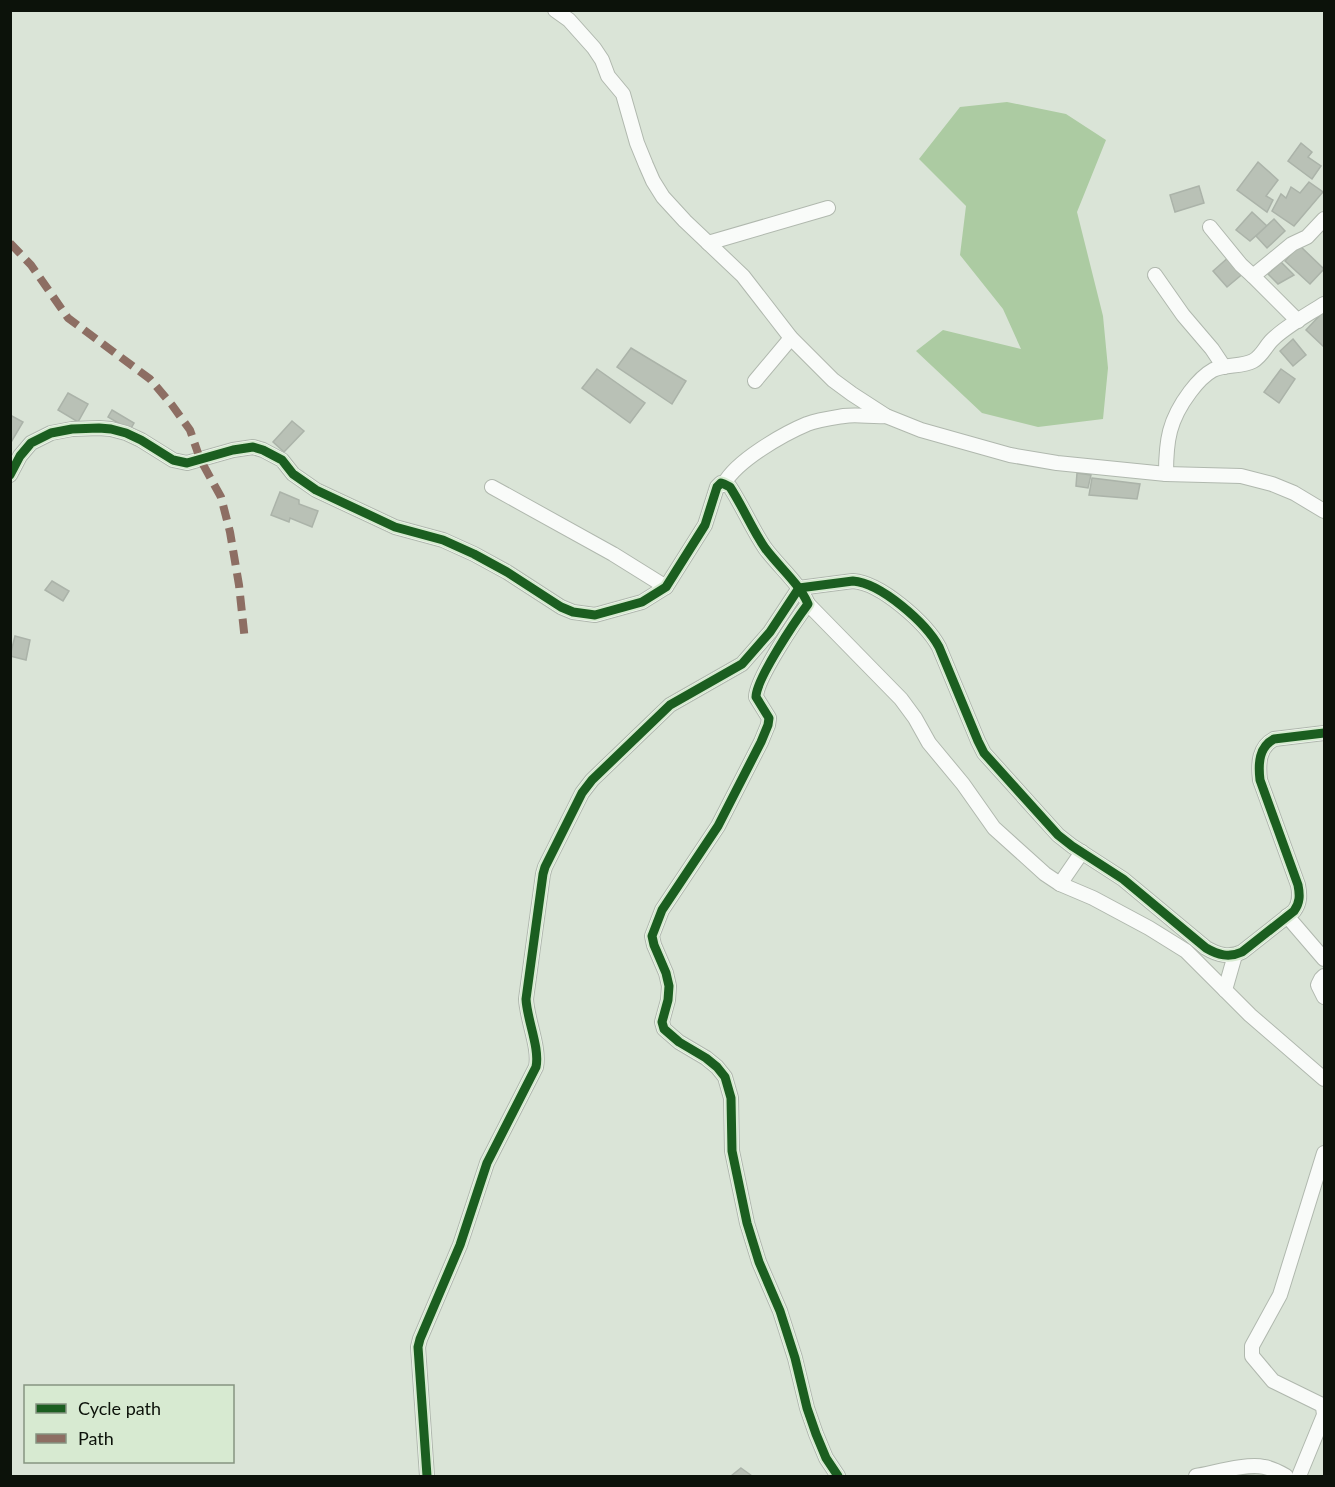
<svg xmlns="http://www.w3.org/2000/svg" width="1335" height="1487" viewBox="0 0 1335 1487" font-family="Lato,sans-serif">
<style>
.forest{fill:#accba2}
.building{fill:#b9c1b6;stroke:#abb3a9;stroke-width:1.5}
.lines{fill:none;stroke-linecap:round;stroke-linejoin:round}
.minor-casing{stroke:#b0b8ae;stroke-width:16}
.minor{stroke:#f9fbf9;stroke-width:14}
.quiet{stroke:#8d6e63;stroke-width:8;stroke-dasharray:15 8;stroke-linecap:butt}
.cycleway-casing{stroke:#d7ead1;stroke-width:13}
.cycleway{stroke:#1b5e20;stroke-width:9}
</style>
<rect width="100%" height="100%" fill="#dae4d7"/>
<!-- forest -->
<path class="forest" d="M1007 102 1066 114 1106 140 1077 212 1103 316 1108 368 1103 419 1038 427 982 413 916 351 943 330 1021 349 1003 309 960 255 966 206 919 159 960 107Z"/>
<!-- building -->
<g class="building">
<path d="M1301 143 1312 152 1308 157 1321 166 1312 179 1288 161Z"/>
<path d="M1258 162 1278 180 1266 196 1273 200 1267 212 1237 190Z"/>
<path d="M1309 182 1323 192 1294 226 1272 211 1281 194 1286 198 1291 187 1300 193Z"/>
<path d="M1199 186 1204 203 1175 212 1170 195Z"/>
<path d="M1252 212 1267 226 1250 241 1236 230Z"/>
<path d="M1274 219 1285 231 1267 248 1256 236Z"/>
<path d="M1299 245 1324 269 1310 284 1285 261Z"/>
<path d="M1230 256 1245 272 1227 287 1213 271Z"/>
<path d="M1281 262 1294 275 1278 284 1268 274Z"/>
<path d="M1323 312 1324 314V347L1306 330Z"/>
<path d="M1293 339 1306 355 1293 366 1280 351Z"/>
<path d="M631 348 686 381 672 404 617 367Z"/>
<path d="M597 369 645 403 630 423 582 388Z"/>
<path d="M1281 369 1295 379 1279 403 1264 392Z"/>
<path d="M68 393 88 404 78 422 58 410Z"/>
<path d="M112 410 134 423 130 430 108 417Z"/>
<path d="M10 415 23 422 10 444Z"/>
<path d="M292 421 304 431 284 452 273 442Z"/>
<path d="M1077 473 1091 475 1088 488 1076 486Z"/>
<path d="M1092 478 1140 484 1137 499 1089 495Z"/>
<path d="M280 492 299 500V504L318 511 312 527 290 518 289 522 271 515Z"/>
<path d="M52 581 69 591 63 601 45 590Z"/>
<path d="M15 636 30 640 26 660 10 656Z"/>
<path d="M741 1468 752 1476H731Z"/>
</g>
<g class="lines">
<defs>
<g id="minor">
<path d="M555 10 569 20 594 48 602 60 608 76 623 94 637 143 646 165 653 181 663 197 685 221 743 276 791 338 833 380 852 394 886 416 921 430 1010 455 1057 463 1166 474 1241 476 1272 484 1294 493 1324 511"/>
<path d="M1210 227 1241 265 1253 276"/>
<path d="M708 243 828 208"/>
<path d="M1155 275 1183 315 1212 349 1224 367"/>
<path d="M1298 321 1253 276 1292 244 1307 237 1324 219"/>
<path d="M755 381 791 338"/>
<path d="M1166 474C1166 440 1169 420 1190 392 1196 384 1204 375 1213 370 1225 364 1242 367 1253 361 1262 356 1265 347 1272 340 1286 326 1307 315 1324 304"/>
<path d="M10 475 20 456 31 443 51 433 72 429 99 428 111 429 126 433 141 440 173 460 187 463 233 450 253 447 263 450 282 460 293 474 316 490 395 527 443 540 474 554 507 572 561 607 573 612 595 615 642 602 666 587 705 525 717 487 721 483 724 484 730 487C743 507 752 529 765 548 779 567 799 583 808 604 796 620 756 679 756 697L769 718 768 725 761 742 718 826 662 910 652 936 654 945 666 973 669 986 668 1000 662 1022 664 1029 679 1042 706 1058 717 1067 725 1077 731 1098 732 1151 747 1223 759 1262 780 1311 795 1358 807 1408 816 1434 826 1458 838 1476"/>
<path d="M724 484C736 461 783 434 807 424 818 420 832 418 844 416 857 414 872 417 886 416"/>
<path d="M492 487 613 554 666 587"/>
<path d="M808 604 901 699 915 718 929 743 963 784 994 828 1045 874 1060 884 1093 898 1149 928 1186 951 1250 1015 1324 1079"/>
<path d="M1060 884 1082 852"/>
<path d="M1287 916 1324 959"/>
<path d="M1324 976 1321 979 1318 985 1324 997"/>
<path d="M1225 990 1235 955"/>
<path d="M427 1476 418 1347 420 1339 460 1245 487 1163 536 1067C540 1048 527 1020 526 999L543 874 545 867 582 793 592 780 670 705 742 664 770 632 799 588 853 581C881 583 926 623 939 647L978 741 984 753 1058 835 1072 846 1123 879 1206 948C1218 955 1229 958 1242 952L1294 911C1300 903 1300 895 1298 885L1260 780C1258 763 1259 747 1274 739L1324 733"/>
<path d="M1196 1476C1214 1473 1247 1463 1264 1467 1272 1468 1279 1472 1286 1476"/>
<path d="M1299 1476 1324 1415 1323 1407 1320 1404 1273 1381 1252 1356V1346L1280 1295 1324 1153"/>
</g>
</defs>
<!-- minor casing -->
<use href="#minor" class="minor-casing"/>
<!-- minor -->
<use href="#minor" class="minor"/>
<!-- quiet -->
<path class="quiet" d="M10 243 31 265 68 318 150 379 172 405 190 430 200 459 221 497 230 532 239 585 245 641"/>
<defs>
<g id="cycleway">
<path d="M10 475 20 456 31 443 51 433 72 429 99 428 111 429 126 433 141 440 173 460 187 463 233 450 253 447 263 450 282 460 293 474 316 490 395 527 443 540 474 554 507 572 561 607 573 612 595 615 642 602 666 587 705 525 717 487 721 483 724 484 730 487C743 507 752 529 765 548 779 567 799 583 808 604 796 620 756 679 756 697L769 718 768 725 761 742 718 826 662 910 652 936 654 945 666 973 669 986 668 1000 662 1022 664 1029 679 1042 706 1058 717 1067 725 1077 731 1098 732 1151 747 1223 759 1262 780 1311 795 1358 807 1408 816 1434 826 1458 838 1476"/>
<path d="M427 1476 418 1347 420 1339 460 1245 487 1163 536 1067C540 1048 527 1020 526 999L543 874 545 867 582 793 592 780 670 705 742 664 770 632 799 588 853 581C881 583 926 623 939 647L978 741 984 753 1058 835 1072 846 1123 879 1206 948C1218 955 1229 958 1242 952L1294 911C1300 903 1300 895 1298 885L1260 780C1258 763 1259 747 1274 739L1324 733"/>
</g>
</defs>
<!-- cycleway casing -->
<use href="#cycleway" class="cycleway-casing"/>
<!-- cycleway -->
<use href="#cycleway" class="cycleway"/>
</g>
<!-- border -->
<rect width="1335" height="1487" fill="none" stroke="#0c120a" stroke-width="24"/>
<!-- legend -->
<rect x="24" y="1385" width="210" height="78" fill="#d7ead1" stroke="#869481" stroke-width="1.5"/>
<rect x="36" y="1404" width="30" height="9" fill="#1b5e20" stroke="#869481" stroke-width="1.5"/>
<text x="78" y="1415" font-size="18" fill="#0c120a">Cycle path</text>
<rect x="36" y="1434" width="30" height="9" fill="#8d6e63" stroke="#869481" stroke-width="1.5"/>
<text x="78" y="1445" font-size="18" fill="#0c120a">Path</text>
</svg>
